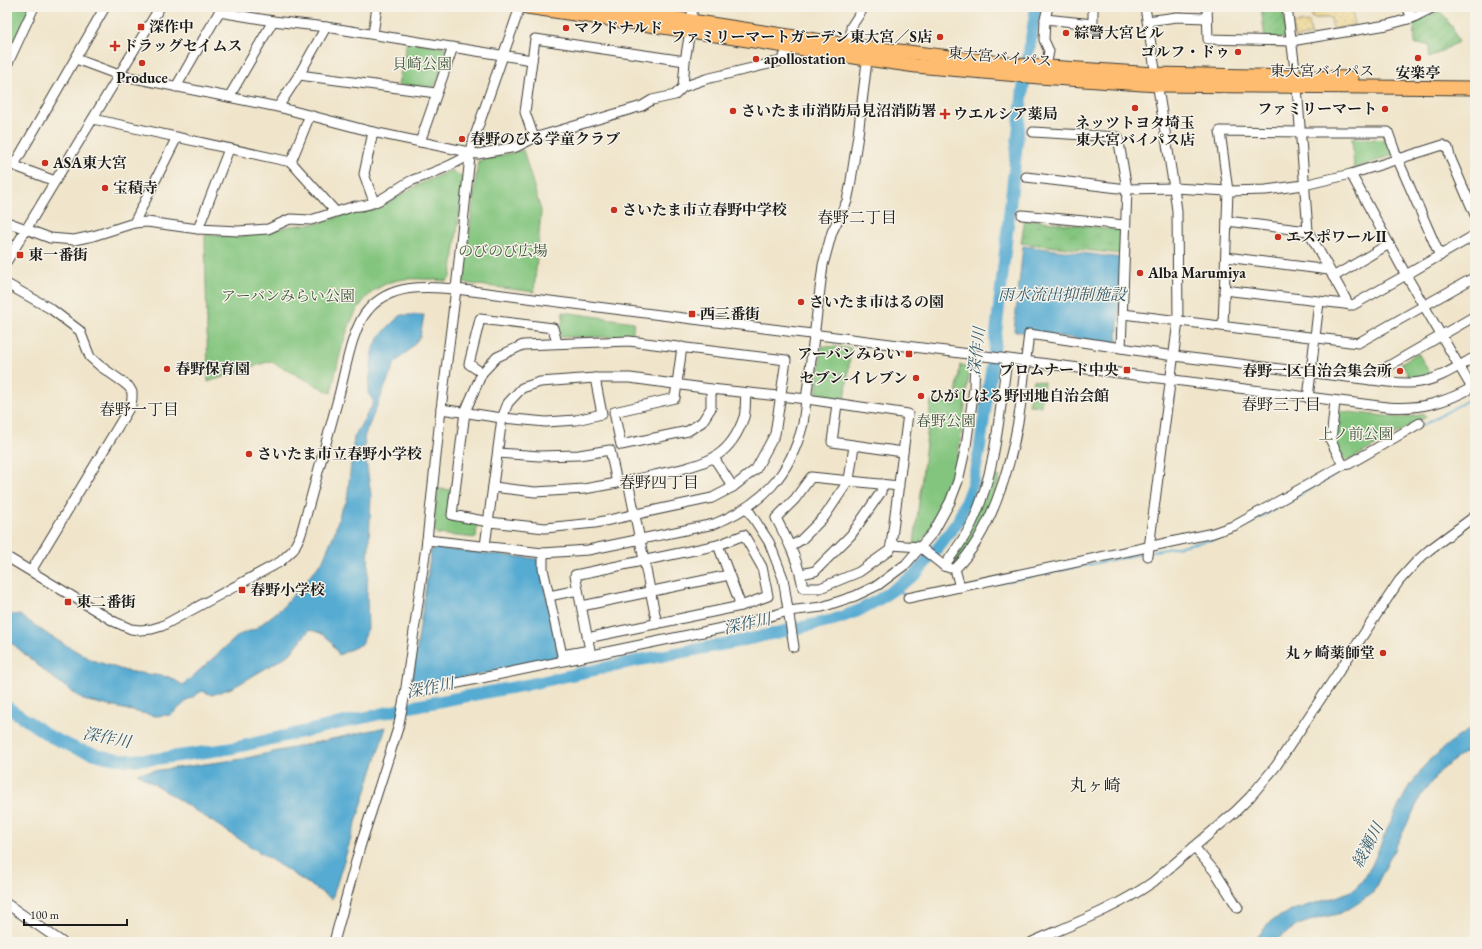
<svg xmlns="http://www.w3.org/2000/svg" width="1482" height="949" viewBox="0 0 1482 949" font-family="'EB Garamond','Noto Serif JP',serif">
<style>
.grass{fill:url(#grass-tufts);stroke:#50704d}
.sand{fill:url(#sand-dots);stroke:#857b5d}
.park{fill:#83c57e;stroke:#50704d}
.garden{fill:url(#garden-furrows);stroke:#50704d}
.water{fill:#56abd2;stroke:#396477}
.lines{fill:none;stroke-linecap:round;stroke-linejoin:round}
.stream{stroke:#56abd2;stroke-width:2}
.river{stroke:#56abd2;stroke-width:12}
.minor-casing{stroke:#3c3a36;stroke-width:11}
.highway-casing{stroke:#3c3a36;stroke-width:15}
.minor{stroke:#fff;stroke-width:9}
.highway{stroke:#fdbc6f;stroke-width:13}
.poi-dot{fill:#c8321e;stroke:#f7f3e8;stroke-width:1.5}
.labels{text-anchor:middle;stroke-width:3;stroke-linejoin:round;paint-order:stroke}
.poi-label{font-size:15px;font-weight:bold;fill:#1c1c1c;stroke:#f7f3e8;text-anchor:start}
.street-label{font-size:15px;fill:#1c1c1c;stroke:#f7f3e8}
.park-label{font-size:15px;fill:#40573e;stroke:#f7f3e8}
.neighbourhood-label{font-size:16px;fill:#1c1c1c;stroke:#f7f3e8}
.water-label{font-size:16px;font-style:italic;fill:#365c6e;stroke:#f7f3e8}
.quarter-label{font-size:17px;fill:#1c1c1c;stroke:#f7f3e8}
</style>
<defs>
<pattern id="grass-tufts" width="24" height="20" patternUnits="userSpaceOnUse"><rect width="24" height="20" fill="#83c57e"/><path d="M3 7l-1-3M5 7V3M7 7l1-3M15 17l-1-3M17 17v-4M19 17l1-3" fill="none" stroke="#71a96c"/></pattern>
<pattern id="sand-dots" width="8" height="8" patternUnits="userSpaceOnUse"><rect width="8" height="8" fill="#eeda9e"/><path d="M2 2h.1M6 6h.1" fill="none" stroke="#ccba88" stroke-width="1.8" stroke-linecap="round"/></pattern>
<pattern id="garden-furrows" width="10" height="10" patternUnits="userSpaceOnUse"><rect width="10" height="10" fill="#83c57e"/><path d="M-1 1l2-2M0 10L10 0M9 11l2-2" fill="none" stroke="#71a96c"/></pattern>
</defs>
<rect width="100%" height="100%" fill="#f7f3e8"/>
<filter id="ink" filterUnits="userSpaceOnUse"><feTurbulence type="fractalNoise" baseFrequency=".025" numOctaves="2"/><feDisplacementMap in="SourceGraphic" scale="8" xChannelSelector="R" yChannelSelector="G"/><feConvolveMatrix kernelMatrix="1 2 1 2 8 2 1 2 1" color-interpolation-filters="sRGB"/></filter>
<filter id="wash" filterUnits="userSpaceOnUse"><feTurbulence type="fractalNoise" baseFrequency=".012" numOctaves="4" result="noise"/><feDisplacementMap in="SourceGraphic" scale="16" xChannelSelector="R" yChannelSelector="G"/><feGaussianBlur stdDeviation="0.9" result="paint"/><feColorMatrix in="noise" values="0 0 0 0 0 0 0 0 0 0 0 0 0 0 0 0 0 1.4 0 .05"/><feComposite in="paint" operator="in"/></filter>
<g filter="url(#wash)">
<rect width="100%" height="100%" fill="#f0e5cb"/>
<!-- grass -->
<path class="grass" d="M1025 219 1121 230V254L1021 243Z"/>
<!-- sand -->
<g class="sand">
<path d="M1323 7H1352L1354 25 1333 29 1331 18H1312V12L1324 11Z"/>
<path d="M1309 22 1311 35 1296 38 1294 36 1292 24Z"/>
</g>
<!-- park -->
<g class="park">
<path d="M7 7H31L7 57Z"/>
<path d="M407 41 451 48 433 90 398 85Z"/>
<path d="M1352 138 1389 140 1395 154 1354 169Z"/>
<path d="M523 150 541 211 534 292 463 283 478 161Z"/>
<path d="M451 170 464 178 451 277 447 281C429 280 408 276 391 282 347 296 341 354 331 393L270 361 208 382 205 235 239 237 291 226 320 223 355 211 375 210 418 185Z"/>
<path d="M563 312 634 322 632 337H560L558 326 562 325Z"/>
<path d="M822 346 851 348 845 401 816 397Z"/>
<path d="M1418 353 1431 375 1421 378 1411 379 1401 363Z"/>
<path d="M960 365 970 366 955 481 942 510 932 528 919 544H914L931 401 955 404Z"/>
<path d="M1033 380 1044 382 1041 406 1029 405Z"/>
<path d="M1339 411 1403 418 1424 414 1426 417 1348 461 1345 460 1334 441Z"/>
<path d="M993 475 1000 477 992 503 974 540 955 566 949 564Z"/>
<path d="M438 489 452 490 448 520 477 524 476 538 437 534 432 528Z"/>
</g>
<!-- garden -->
<g class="garden">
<path d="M1261 7H1282L1287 38 1265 39Z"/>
<path d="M1439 10 1447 19 1450 26H1452L1458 42 1429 58V45L1415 44 1414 22Z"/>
</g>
<!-- water -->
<g class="water">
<path d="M1023 246 1122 258 1117 343 1014 331Z"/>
<path d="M401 315H424L420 337 410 349 395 363 364 437 365 445 363 448 365 454 371 495 367 594 368 628 362 644 339 655C329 639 328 634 309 630L290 654 234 687 212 695 202 691 188 700 171 715 155 716 83 700 47 673 13 644 7 643V614L20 615 50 636 92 660 126 671 169 677 183 685 239 635 255 629 282 608 322 562 334 534 341 510 347 501 354 437 374 402 368 393 373 349 381 335 390 325Z"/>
<path d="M434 548 539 559 559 658 443 682 411 687 431 551Z"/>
<path d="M1475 725V745L1441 770 1422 794 1372 894 1352 907 1338 914 1319 918 1298 925 1281 936 1276 942H1253L1272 920 1296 909 1339 896 1353 890 1362 881 1372 865 1389 825 1406 792 1424 766 1448 744Z"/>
<path d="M386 727 332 899 137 773 242 759Z"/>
</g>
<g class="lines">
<!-- stream -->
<g class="stream">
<path d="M1422 426 1475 396"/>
<path d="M1151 552 1215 539 1237 531 1347 468"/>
<path d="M897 587 906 598"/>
<path d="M937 596 1146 553"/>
</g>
<!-- river -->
<path class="river" d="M7 707 51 737 77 749 106 757 127 760 156 759 185 755 233 748 410 707 526 685 640 660 741 641 833 620 858 611 878 600 916 574 940 545 958 521 972 485 979 453 995 343 1023 89 1036 7"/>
</g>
</g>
<g filter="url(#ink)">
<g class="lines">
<defs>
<g id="minor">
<path d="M1145 7 1174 188 1177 211 1178 321 1148 556"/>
<path d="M1207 7 1208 39 1291 41 1387 25 1412 18 1434 7"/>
<path d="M1287 7 1296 77"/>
<path d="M1407 7 1412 18"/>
<path d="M219 12 273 21 326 27 532 60"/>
<path d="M1045 19 1093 24V7"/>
<path d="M691 20 693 7"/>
<path d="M1147 21 1177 17 1207 18"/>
<path d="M373 34 377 7"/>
<path d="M848 45 851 35V27L864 7"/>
<path d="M76 59 119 75 278 107 373 132 478 154 516 147 534 138 642 106 652 100 675 95 683 87 706 79 781 61 790 47"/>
<path d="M7 65 34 7"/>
<path d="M1046 67 1049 51 1044 40 1045 19 1048 7"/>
<path d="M299 75 436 93"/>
<path d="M176 87 222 7"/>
<path d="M683 87 685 61 690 31"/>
<path d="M1297 87 1308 231 1349 305"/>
<path d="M229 97 273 21"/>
<path d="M278 107 299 75 326 27"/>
<path d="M93 119 291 162 335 211"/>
<path d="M373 132 364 174 374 202"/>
<path d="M1033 132 1118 137 1127 189 1121 348"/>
<path d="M534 138 525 112 535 39 685 61"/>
<path d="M420 142 453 47"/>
<path d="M291 162 310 115"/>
<path d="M7 163 55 181"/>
<path d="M14 165 105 7"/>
<path d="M1026 177 1127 189 1174 188 1228 191 1266 190 1304 185 1351 174 1443 145 1448 148 1450 157 1475 215"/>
<path d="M1022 215 1125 225"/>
<path d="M1227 221 1308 231"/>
<path d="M7 222 50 238 74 240 93 236 134 223 147 222 198 229 238 231 268 229 290 219 311 220 355 206C361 207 366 205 373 203 387 198 399 186 413 180 430 174 458 164 471 153"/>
<path d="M134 223 177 137"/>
<path d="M198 229 229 149"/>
<path d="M1226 257 1329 270"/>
<path d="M7 261 160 7"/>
<path d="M1333 277 1389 244"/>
<path d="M7 284 51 309 80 331 90 357 100 366 123 382 129 387 132 392V398L131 405 31 571"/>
<path d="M1224 290 1353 305 1406 275 1351 174"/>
<path d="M1123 314 1358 343 1475 277"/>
<path d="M1223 326 1228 191 1220 131 1300 132H1388L1398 160 1440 256"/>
<path d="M629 341 786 360 775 434 756 469 733 487 712 498 595 523 545 528 489 522 452 515 465 412 482 373 497 357 523 345Z"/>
<path d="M682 347 675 398 614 412 621 445 688 431 702 422 711 408V389"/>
<path d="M482 373 469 364 480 319 553 328 557 343"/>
<path d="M1370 380 1380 371 1475 316"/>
<path d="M1472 388 1406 275 1475 235"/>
<path d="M1308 398 1319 302"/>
<path d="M1335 401 1331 441 1343 465"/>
<path d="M837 404 832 442 903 452"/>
<path d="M441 409 502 418 546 422 576 420 602 414 595 378"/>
<path d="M714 458 733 487"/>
<path d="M493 487 535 492 584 489 617 483 610 450 579 455 539 456 498 453"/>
<path d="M747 508 769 542 783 578 794 647"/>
<path d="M427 540 543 553 588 550 714 524C763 504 790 475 803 424L823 265 832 232 847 201 850 187 858 135 868 53"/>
<path d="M718 545 741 606"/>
<path d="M891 545 920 547"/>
<path d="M485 546 502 418 508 403 522 388 540 382 595 378H630L711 389 807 399 908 414 891 545 890 550 859 572 820 588H803C799 562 788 541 776 518L795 499 811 477 899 486"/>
<path d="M791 546 801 540 825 516 849 480 854 446"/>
<path d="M920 547 944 566 950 568"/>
<path d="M543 553V569L562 655 590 650C585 625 580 600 575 575L718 545 744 535 762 567 768 596 741 606 587 638"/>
<path d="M7 557 115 622 131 629 140 630 152 629 162 626 280 562 293 550 301 534C313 489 326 444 338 399 345 374 351 329 368 310 390 284 425 286 456 289L1387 407C1420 410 1447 402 1475 386"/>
<path d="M944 566C954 552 965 538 972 523 996 472 999 415 1007 360"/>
<path d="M955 569C990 535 1010 469 1018 422 1023 393 1025 363 1029 334L1174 356 1388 382C1399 383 1410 384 1420 382 1440 379 1458 366 1475 357"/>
<path d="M955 569 960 587"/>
<path d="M801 574 815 571 851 535 881 492 882 484"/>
<path d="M549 596 578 590"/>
<path d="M908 598 1213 533 1236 525 1343 465 1349 464 1420 423"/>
<path d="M582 606 729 575"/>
<path d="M657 624 628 481C643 478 658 474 673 471 709 463 731 455 744 417 746 410 745 400 746 393"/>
<path d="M405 694 746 623 788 611 822 607 855 596 878 585 906 564 934 531 950 502 958 481 966 446 974 388 975 356"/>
<path d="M1194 847 1216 873 1238 908"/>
<path d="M7 904 62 942"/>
<path d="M334 942 360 847 398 728 405 694 427 540 441 409 456 289 471 147 520 7"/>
<path d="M1032 942C1073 924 1116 908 1153 882L1236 811 1250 797 1276 766 1399 581 1417 561 1429 550 1475 516"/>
</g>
<g id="highway">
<path d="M527 7 690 31 867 59 916 66 1039 77 1157 85 1475 88"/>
<path d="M600 7 848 45 1018 65 1155 74 1352 78"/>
</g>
</defs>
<!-- minor casing -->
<use href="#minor" class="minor-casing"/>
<!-- highway casing -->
<use href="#highway" class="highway-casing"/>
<!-- minor -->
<use href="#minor" class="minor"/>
<!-- highway -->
<use href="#highway" class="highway"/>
</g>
</g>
<!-- markers -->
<g class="poi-dot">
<rect x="137" y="23" width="8" height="8" rx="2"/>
<circle cx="566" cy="28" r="4"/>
<circle cx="1066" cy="33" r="4"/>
<circle cx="940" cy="37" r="4"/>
<path d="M113 40h4v4h4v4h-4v4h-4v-4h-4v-4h4z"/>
<circle cx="1238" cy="52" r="4"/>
<circle cx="1418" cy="58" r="4"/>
<circle cx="756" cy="59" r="4"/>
<circle cx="142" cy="63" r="4"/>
<circle cx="1135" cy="108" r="4"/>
<circle cx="1385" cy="109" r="4"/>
<circle cx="733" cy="111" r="4"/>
<path d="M943 108h4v4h4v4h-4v4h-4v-4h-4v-4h4z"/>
<circle cx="462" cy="139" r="4"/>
<circle cx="45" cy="163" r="4"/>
<circle cx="105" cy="188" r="4"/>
<circle cx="614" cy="210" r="4"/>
<circle cx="1278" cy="237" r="4"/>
<rect x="16" y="251" width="8" height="8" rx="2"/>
<circle cx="1140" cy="273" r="4"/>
<circle cx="801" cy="302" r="4"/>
<rect x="688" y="310" width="8" height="8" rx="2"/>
<rect x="905" y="350" width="8" height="8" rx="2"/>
<circle cx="167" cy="369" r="4"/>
<rect x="1123" y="366" width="8" height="8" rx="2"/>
<circle cx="1400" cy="371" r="4"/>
<circle cx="916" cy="378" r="4"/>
<circle cx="921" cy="396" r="4"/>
<circle cx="249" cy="454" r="4"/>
<rect x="238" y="586" width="8" height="8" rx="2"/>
<rect x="64" y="598" width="8" height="8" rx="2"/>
<circle cx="1383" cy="653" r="4"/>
</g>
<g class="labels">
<!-- poi labels -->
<g class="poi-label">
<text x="149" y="32">深作中</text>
<text x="574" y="33">マクドナルド</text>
<text x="1074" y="38">綜警大宮ビル</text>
<text x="932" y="42" text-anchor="end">ファミリーマートガーデン東大宮／S店</text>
<text x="123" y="51">ドラッグセイムス</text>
<text x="1230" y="57" text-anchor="end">ゴルフ・ドゥ</text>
<text x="764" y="64">apollostation</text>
<text x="1418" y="78" text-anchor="middle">安楽亭</text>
<text x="142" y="83" text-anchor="middle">Produce</text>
<text x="1377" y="114" text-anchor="end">ファミリーマート</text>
<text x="741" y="116">さいたま市消防局見沼消防署</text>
<text x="953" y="119">ウエルシア薬局</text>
<text x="1135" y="128" text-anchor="middle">ネッツトヨタ埼玉<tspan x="1135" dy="17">東大宮バイパス店</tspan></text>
<text x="470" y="144">春野のびる学童クラブ</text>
<text x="53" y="168">ASA東大宮</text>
<text x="113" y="193">宝積寺</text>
<text x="622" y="215">さいたま市立春野中学校</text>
<text x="1286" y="242">エスポワールⅡ</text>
<text x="28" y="260">東一番街</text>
<text x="1148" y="278">Alba Marumiya</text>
<text x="809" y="307">さいたま市はるの園</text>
<text x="700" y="319">西三番街</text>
<text x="901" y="359" text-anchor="end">アーバンみらい</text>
<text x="175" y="374">春野保育園</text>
<text x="1119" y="375" text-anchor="end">プロムナード中央</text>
<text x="1392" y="376" text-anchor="end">春野一区自治会集会所</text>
<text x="908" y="383" text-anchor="end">セブン-イレブン</text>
<text x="929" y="401">ひがしはる野団地自治会館</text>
<text x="257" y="459">さいたま市立春野小学校</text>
<text x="250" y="595">春野小学校</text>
<text x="76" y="607">東二番街</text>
<text x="1375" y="658" text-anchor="end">丸ヶ崎薬師堂</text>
</g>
<!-- street labels -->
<g class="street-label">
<text transform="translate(1000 57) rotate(5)" y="5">東大宮バイパス</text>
<text x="1322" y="76">東大宮バイパス</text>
</g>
<!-- park labels -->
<g class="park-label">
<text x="422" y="69">貝崎公園</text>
<text x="503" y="256">のびのび広場</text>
<text x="288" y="301">アーバンみらい公園</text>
<text x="946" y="426">春野公園</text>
<text x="1356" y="439">上ノ前公園</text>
</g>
<!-- neighbourhood labels -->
<g class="neighbourhood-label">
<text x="857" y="223">春野二丁目</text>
<text x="1281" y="410">春野三丁目</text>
<text x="139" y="415">春野一丁目</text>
<text x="659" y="488">春野四丁目</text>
</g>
<!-- water labels -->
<g class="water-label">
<text x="1062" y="300">雨水流出抑制施設</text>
<text transform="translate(976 351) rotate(-83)" y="6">深作川</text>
<text transform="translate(747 623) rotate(-12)" y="6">深作川</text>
<text transform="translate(430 687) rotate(-11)" y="6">深作川</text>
<text transform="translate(107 737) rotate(11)" y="6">深作川</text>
<text transform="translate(1367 845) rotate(-62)" y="6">綾瀬川</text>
</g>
<!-- quarter labels -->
<g class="quarter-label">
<text x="1095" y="791">丸ヶ崎</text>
</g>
</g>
<!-- margin -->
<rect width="1482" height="949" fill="none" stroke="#f7f3e8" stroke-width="24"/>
<!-- scale -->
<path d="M24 919v6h103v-6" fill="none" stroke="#1c1c1c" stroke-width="2"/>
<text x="30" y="919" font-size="12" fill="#1c1c1c" stroke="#f7f3e8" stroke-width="3" paint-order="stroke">100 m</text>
</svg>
